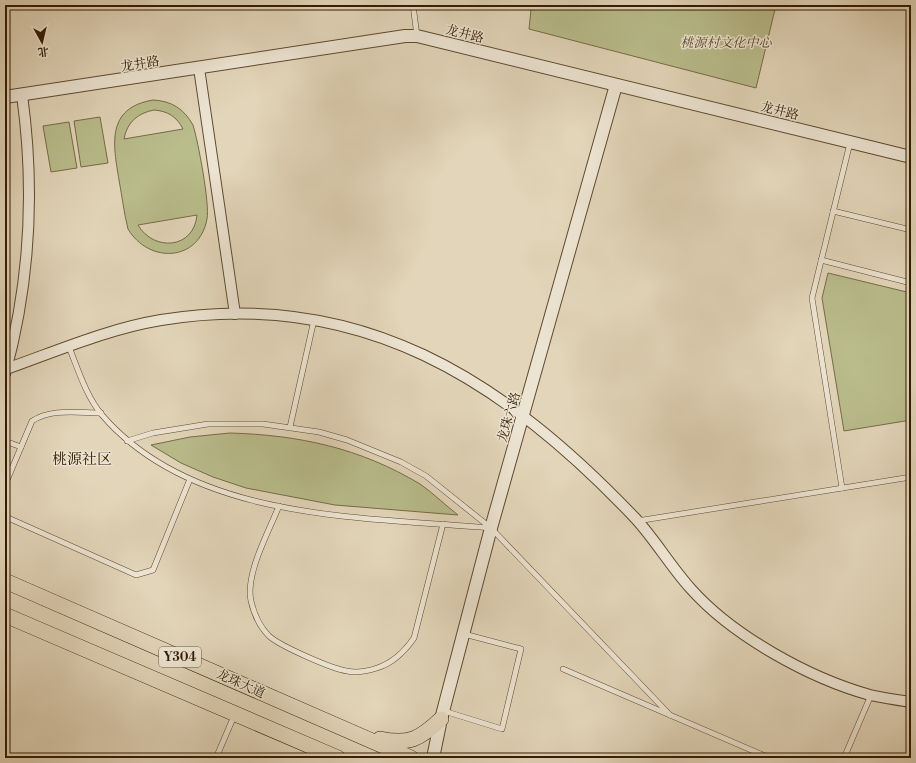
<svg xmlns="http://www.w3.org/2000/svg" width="916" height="763" viewBox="0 0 916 763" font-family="'Libre Bodoni','Noto Serif SC',serif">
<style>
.green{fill:#b9bc8b;stroke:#766c46;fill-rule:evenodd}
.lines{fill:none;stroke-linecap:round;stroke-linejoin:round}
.service-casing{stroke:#5f4a2f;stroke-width:6}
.minor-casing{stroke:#5f4a2f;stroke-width:12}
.tertiary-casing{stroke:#5f4a2f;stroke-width:14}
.primary-casing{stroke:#331c01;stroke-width:16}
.service{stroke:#ece4d2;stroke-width:5}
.minor{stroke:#ece4d2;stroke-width:10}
.tertiary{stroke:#ece4d2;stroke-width:12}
.primary{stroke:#e2d5b9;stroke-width:15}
.labels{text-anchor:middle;stroke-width:3;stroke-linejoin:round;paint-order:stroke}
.shield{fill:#ece4d2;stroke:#6a5840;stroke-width:1}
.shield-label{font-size:12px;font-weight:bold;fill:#331c01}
.street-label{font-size:13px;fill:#331c01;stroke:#ece4d2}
.park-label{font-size:13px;font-style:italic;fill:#5b4c2a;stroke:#ece4d2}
.quarter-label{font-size:15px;fill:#331c01;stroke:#ece4d2}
</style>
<rect width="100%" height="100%" fill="#e2d5b9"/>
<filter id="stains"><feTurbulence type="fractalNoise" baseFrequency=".005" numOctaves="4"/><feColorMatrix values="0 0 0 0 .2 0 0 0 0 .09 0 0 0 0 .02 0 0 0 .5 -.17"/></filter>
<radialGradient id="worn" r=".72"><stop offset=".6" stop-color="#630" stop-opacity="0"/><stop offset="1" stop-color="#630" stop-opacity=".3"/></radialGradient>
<!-- green -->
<g class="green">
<path d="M507 5H776L756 88 529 29 531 10Z"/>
<path d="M153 100C172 101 184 109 193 125 198 141 210 204 207 219 199 262 149 264 128 229 124 213 122 196 119 180 113 144 106 108 153 100ZM154 110C168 111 177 117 183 129L124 139C127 122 138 113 154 110ZM197 215C194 249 154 252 138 225Z"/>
<path d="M100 117 108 163 81 167 74 121Z"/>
<path d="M69 122 77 168 51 172 43 126Z"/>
<path d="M828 273 911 293V420L844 431 822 298Z"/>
<path d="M230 433C299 435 360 448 420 484 433 493 445 505 458 515L335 505 246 488 213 477 181 463 151 445 190 437Z"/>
</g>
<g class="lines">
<defs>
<g id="service">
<path d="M413 5 417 36"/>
<path d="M833 211 911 230"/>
<path d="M821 260 911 283"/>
<path d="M69 347C78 369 86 396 102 415 193 521 363 517 490 528"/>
<path d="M290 427 314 320"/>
<path d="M5 441 21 447"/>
<path d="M127 441 153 433 208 424H263L319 432 347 440 401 462 426 476 491 528 670 715"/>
<path d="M5 485 32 421C52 408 78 413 101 413"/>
<path d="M842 488 812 298 850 143"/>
<path d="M279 506C269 531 245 574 251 601 254 614 260 627 269 636 280 646 332 669 347 671 356 673 368 671 377 668 393 663 405 651 414 638L443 524"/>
<path d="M5 515 6 517 136 575 153 570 190 479"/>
<path d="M637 521 911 477"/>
<path d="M563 669 770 758"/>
<path d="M444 711 502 729 521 649 464 634"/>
<path d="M216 758 234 716"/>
<path d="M844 758 871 695"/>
</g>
<g id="minor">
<path d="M199 68 235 314"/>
<path d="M6 369C57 351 107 329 161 320 360 287 504 380 636 519 656 541 671 567 691 589 733 636 809 678 870 695 883 698 897 700 911 702"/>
<path d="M5 374C30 283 35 189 22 95"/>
</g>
<g id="tertiary">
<path d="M5 97 405 36H417L911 157"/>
<path d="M433 758 441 719 491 528 616 85"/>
</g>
<g id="primary">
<path d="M5 581 411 758"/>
<path d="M5 615 338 758"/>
<path d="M380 739C409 745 420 739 441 719"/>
</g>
</defs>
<!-- service casing -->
<use href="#service" class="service-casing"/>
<!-- minor casing -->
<use href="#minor" class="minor-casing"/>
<!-- tertiary casing -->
<use href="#tertiary" class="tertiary-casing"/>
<!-- primary casing -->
<use href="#primary" class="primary-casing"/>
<!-- service -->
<use href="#service" class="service"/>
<!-- minor -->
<use href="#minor" class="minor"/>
<!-- tertiary -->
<use href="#tertiary" class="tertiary"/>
<!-- primary -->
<use href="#primary" class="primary"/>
</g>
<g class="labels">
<!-- shield labels -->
<rect class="shield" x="159" y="647" width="42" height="20" rx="3"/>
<g class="shield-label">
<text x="180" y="661">Y304</text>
</g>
<!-- street labels -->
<g class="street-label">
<text transform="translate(465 33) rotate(14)" y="5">龙井路</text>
<text transform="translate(140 63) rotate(-9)" y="5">龙井路</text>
<text transform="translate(780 110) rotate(14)" y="5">龙井路</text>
<text transform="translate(508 417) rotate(-74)" y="5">龙珠六路</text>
<text transform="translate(241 683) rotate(24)" y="5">龙珠大道</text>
</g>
<!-- park labels -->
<g class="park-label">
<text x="726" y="47">桃源村文化中心</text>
</g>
<!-- quarter labels -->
<g class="quarter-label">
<text x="82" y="464">桃源社区</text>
</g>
</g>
<!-- margin -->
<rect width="916" height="763" fill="none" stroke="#e2d5b9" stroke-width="20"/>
<rect x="6" y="6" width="904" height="751" fill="none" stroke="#331c01" stroke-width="2"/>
<rect x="10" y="10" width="896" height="743" fill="none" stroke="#331c01"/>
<!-- north arrow -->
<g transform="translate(42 42) rotate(172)" stroke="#ece4d2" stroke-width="3" paint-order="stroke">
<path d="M0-3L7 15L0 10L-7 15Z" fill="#331c01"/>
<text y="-6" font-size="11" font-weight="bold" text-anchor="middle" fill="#331c01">北</text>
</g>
<rect width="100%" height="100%" filter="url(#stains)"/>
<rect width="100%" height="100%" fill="url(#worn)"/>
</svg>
